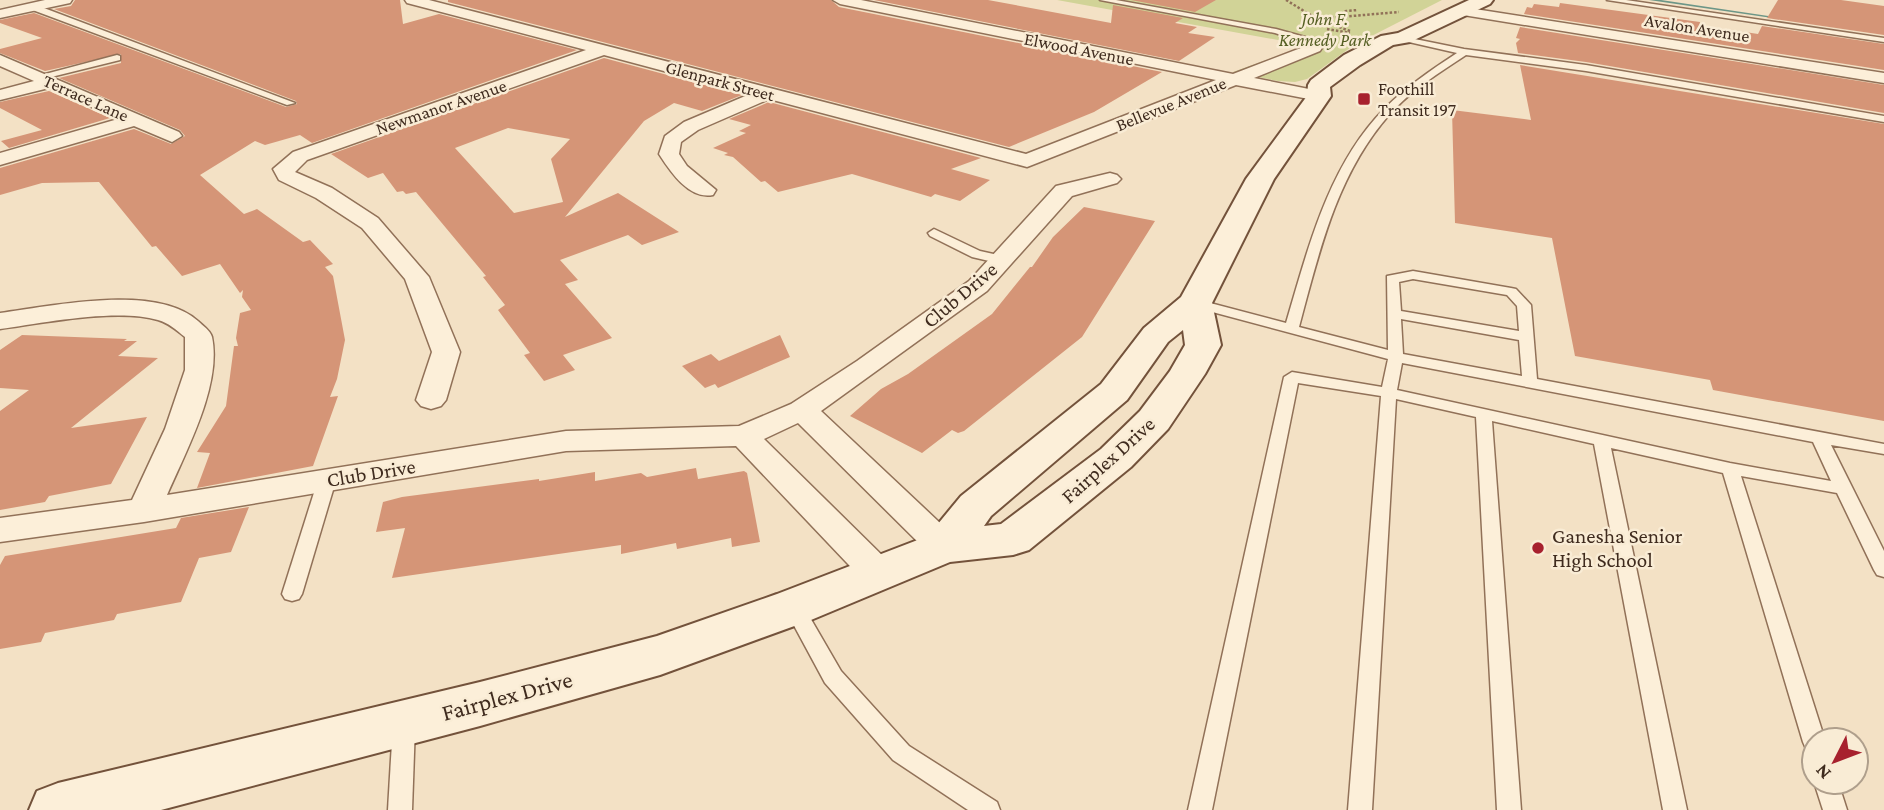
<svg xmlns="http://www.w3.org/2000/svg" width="1884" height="810" viewBox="0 0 1884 810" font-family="'Crimson Pro',serif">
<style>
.green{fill:#d1d397}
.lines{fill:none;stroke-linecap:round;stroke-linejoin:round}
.stream{fill:#6c9687;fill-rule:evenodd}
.building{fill:#d59577;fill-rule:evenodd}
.service-casing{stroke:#917158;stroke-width:3}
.minor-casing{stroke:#917158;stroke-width:3}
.secondary-casing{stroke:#73523b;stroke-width:4}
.path{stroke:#917158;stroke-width:2.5;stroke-dasharray:2.5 2;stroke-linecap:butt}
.service{fill:#fcefd9;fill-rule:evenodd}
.minor{fill:#fcefd9;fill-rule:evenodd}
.secondary{fill:#fcefd9;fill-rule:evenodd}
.poi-dot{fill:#a7212e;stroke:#f9ecd5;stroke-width:2.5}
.labels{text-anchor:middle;stroke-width:5;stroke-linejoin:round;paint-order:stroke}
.far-park-label{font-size:18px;font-style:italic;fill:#545e22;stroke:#f9ecd5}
.far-street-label{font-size:18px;fill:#3f2b1e;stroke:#f9ecd5}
.far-poi-label{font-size:18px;fill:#3f2b1e;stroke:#f9ecd5;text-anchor:start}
.street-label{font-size:21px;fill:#3f2b1e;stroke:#f9ecd5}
.poi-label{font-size:21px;fill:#3f2b1e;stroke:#f9ecd5;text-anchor:start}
.near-street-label{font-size:24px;fill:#3f2b1e;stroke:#f9ecd5}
</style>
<rect width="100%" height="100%" fill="#f3e1c5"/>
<!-- green -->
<path class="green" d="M1057 0H1442L1354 45 1307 79 1295 82 1278 81 1233 72 1300 48V44Z"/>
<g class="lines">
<!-- stream -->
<path class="stream" d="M1649 0H1661L1781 18 1779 19Z"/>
</g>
<!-- building -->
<g class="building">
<path d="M75 0H400L403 24 439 14 577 50 312 143 300 135 265 145 255 141 200 175 244 214 257 209 303 242 310 240 333 264 325 267 333 276 345 340 337 379 330 397 338 396 313 466 197 488 210 453 197 452 226 406 234 346H238L236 338 240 313 251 310 242 297 243 290 240 293 220 264 182 276 156 246 152 247 99 182 42 183 0 195V168L134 129 171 144 185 136 180 130 59 78 121 63V54L45 71 0 53V49L42 38 0 23V20L34 13 286 107 297 104 296 101 54 9 71 6Z"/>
<path d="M448 0H831L839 7 1162 72 1094 112 1009 147 448 2Z"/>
<path d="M874 0H988L1111 23 1113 5 1183 18 1175 23 1197 27 1188 33 1215 37 1179 61Z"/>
<path d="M1131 0H1216L1195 12Z"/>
<path d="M1778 0H1841L1884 6V35L1767 18Z"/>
<path d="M1560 3 1700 22 1699 29 1744 36 1745 32 1758 34 1762 26 1884 44V70L1524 14 1527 7 1532 8 1534 4 1559 7Z"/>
<path d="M1520 27 1884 85V113L1586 62 1518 53 1516 43 1520 39 1516 38Z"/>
<path d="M604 58 742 95 702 111 674 103 644 121 565 217 618 193 679 232 642 245 628 235 560 260 578 280 565 284 612 338 563 355 575 370 544 381 524 355 530 353 498 310 505 305 483 277 486 276 416 192 406 194 403 191 397 192 383 173 368 178 331 154ZM508 128 570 139 551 159 563 202 514 213 455 148Z"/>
<path d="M1520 65 1884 124V421L1713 390 1710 380 1575 356 1552 238 1455 223 1452 110 1531 120Z"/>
<path d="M49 91 110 118 9 148 1 141 42 130 0 108V102Z"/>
<path d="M769 102 981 158 951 169 990 180 960 201 935 194 931 197 852 174 778 192 765 181 761 182 733 157 724 155 728 153 713 148 746 133 739 131 751 125 729 119Z"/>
<path d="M1084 207 1155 221 1082 337 964 431 958 433 952 430 922 453 850 416 881 389 908 374 992 314 1030 267H1032L1053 237Z"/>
<path d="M22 335 127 339 124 341H137L118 356 158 358 71 428 147 417 111 484 49 496 45 502 0 510V411L29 390 0 388V350Z"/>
<path d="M780 335 790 357 718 388 715 384 705 388 682 366 711 354 719 361Z"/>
<path d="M696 468 698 479 744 471 747 473 760 542 732 547 731 538 677 549 676 543 621 554V545L392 578 405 528 376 532 383 502 402 497 539 479V481L595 472V481L641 473 647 477Z"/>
<path d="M249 507 231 552 199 558 181 602 117 614 114 620 45 633 41 642 0 649V565L5 556 176 528 181 518Z"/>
</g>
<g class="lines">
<defs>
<g id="service">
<path d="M1100 0H1116L1276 29 1305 37 1318 48 1311 50 1299 41 1275 33Z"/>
<path d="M1607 0H1626L1884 38V42Z"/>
<path d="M30 5H36L295 103 287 105 30 9Z"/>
<path d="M1400 36 1464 49 1586 65 1884 116V122L1586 71 1466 55C1439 73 1411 90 1389 115 1337 174 1319 252 1299 327L1388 350 1387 276 1413 271 1511 288 1516 289 1531 305 1537 379 1884 444V454L1831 445 1884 551V577L1877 575 1874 570 1837 493 1741 476 1825 740H1814V752L1806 749 1803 742 1723 473 1611 448 1687 810H1663L1594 444 1492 421 1521 810H1497L1476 417 1396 399 1372 810H1348L1381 396 1298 383 1212 810H1188L1284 377 1292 372 1382 387 1388 359 1190 306 1188 303 1195 299 1286 323C1308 249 1328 166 1384 109 1406 87 1431 70 1457 53L1400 40ZM1413 279 1507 295 1517 306 1519 331 1401 311 1399 282ZM1401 319 1519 340 1522 376 1403 354ZM1402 363 1813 442 1831 481 1730 463 1397 390Z"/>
<path d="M117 55 120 56V60L39 80 34 77Z"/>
<path d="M934 229 980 251 1007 257 1008 260 1002 264 972 257 930 236 928 233Z"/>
<path d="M327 474 333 476 336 480 302 594 299 599 292 601 285 599 282 594 318 480 321 476Z"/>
<path d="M794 599 801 602 841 671 909 746 997 802 1000 810H968L893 760 825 683 784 607 787 602Z"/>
<path d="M404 715 412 718 415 725 412 810H388L393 725 396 718Z"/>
<path d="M1814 782H1838L1847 810H1823Z"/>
</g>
<g id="minor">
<path d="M45 0H72L70 3 0 18V10Z"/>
<path d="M405 0H429L1026 154 1216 80 840 4 833 0H861L1233 74 1314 43 1322 48 1320 51 1254 78 1319 91 1328 96 1319 101 1236 85 1027 167 769 99 698 130 681 142 679 154 687 166 716 190 713 195C689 200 670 171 659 154L665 136 684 122 750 94 604 55 307 160 295 172 332 188 378 218 429 277 460 352 446 400 441 406 431 409 421 406 416 400 432 352 405 279 362 228 316 198 279 180 273 169 293 152 586 50 407 3Z"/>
<path d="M1462 7 1884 73V83L1457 14 1455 11Z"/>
<path d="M0 55 179 132 182 136 172 142 134 126 0 165V153L118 119 49 88 0 100V90L34 81 0 66Z"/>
<path d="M1110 173 1117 175 1121 179 1117 183 1072 196 987 291 821 411 956 538 962 547 956 556 944 560 932 556 798 423 764 439 892 565 897 574 892 583 879 587 866 583 736 446 566 451 144 522 0 542V518L132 500 165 429 185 370V337C176 330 169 323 158 320 117 308 43 323 0 329V313C52 306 156 283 198 321 203 326 210 330 212 337 222 385 186 451 167 495L566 431 739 426 791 404 857 361 969 281 1056 186Z"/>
</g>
<path id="secondary" d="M1469 0H1493L1490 4 1410 42 1393 45 1360 65 1330 87 1331 96 1274 179 1212 303 1221 345 1205 374 1168 429 1131 467 1029 550 1013 555 950 562 811 620 660 675 480 726 161 810H29L37 791 58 783 480 682 657 636 777 594 928 536 961 496 1101 384 1144 328 1181 297 1246 179 1307 96 1308 85 1311 80 1344 55 1381 36 1398 33ZM1183 330 1185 345 1170 371 1140 411 1101 449 1001 524 984 526 991 516 1127 400 1168 342Z"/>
</defs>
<!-- service casing -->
<use href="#service" class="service-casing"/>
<!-- minor casing -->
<use href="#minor" class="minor-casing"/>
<!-- secondary casing -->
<use href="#secondary" class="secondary-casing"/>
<!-- path -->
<g class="path">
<path d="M1286 0 1317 19"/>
<path d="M1337 16 1346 11 1358 10"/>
<path d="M1327 29 1350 33"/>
<path d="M1350 31 1317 19 1399 12"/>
</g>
<!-- service -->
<use href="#service" class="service"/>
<!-- minor -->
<use href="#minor" class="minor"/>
<!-- secondary -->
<use href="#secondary" class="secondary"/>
</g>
<!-- markers -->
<g class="poi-dot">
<rect x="1357" y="92" width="14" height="14" rx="3.5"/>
<circle cx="1538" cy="548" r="7"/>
</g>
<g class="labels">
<!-- far-park labels -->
<g class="far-park-label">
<text x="1325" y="25">John F.<tspan x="1325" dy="21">Kennedy Park</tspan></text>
</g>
<!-- far-street labels -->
<g class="far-street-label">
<text transform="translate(1697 28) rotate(9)" y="6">Avalon Avenue</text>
<text transform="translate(1079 49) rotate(11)" y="6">Elwood Avenue</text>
<text transform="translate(720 81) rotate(15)" y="6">Glenpark Street</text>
<text transform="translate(86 98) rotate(24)" y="6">Terrace Lane</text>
<text transform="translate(1171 104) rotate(-22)" y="6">Bellevue Avenue</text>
<text transform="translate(441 107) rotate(-19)" y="6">Newmanor Avenue</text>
</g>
<!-- far-poi labels -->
<g class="far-poi-label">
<text x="1378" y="95">Foothill<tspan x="1378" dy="21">Transit 197</tspan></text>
</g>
<!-- street labels -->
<g class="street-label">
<text transform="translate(960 295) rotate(-40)" y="7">Club Drive</text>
<text transform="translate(1108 460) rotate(-42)" y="7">Fairplex Drive</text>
<text transform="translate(371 473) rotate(-9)" y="7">Club Drive</text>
</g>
<!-- poi labels -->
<g class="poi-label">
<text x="1552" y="543">Ganesha Senior<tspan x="1552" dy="24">High School</tspan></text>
</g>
<!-- near-street labels -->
<g class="near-street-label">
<text transform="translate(507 696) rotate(-15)" y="8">Fairplex Drive</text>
</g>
</g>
<!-- north arrow -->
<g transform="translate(1835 761) rotate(228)"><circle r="33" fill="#f9ecd5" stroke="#af9f8c" stroke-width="2"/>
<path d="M0-5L12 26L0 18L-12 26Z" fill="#a7212e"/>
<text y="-10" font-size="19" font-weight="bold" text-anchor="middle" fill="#3f2b1e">N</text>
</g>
</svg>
